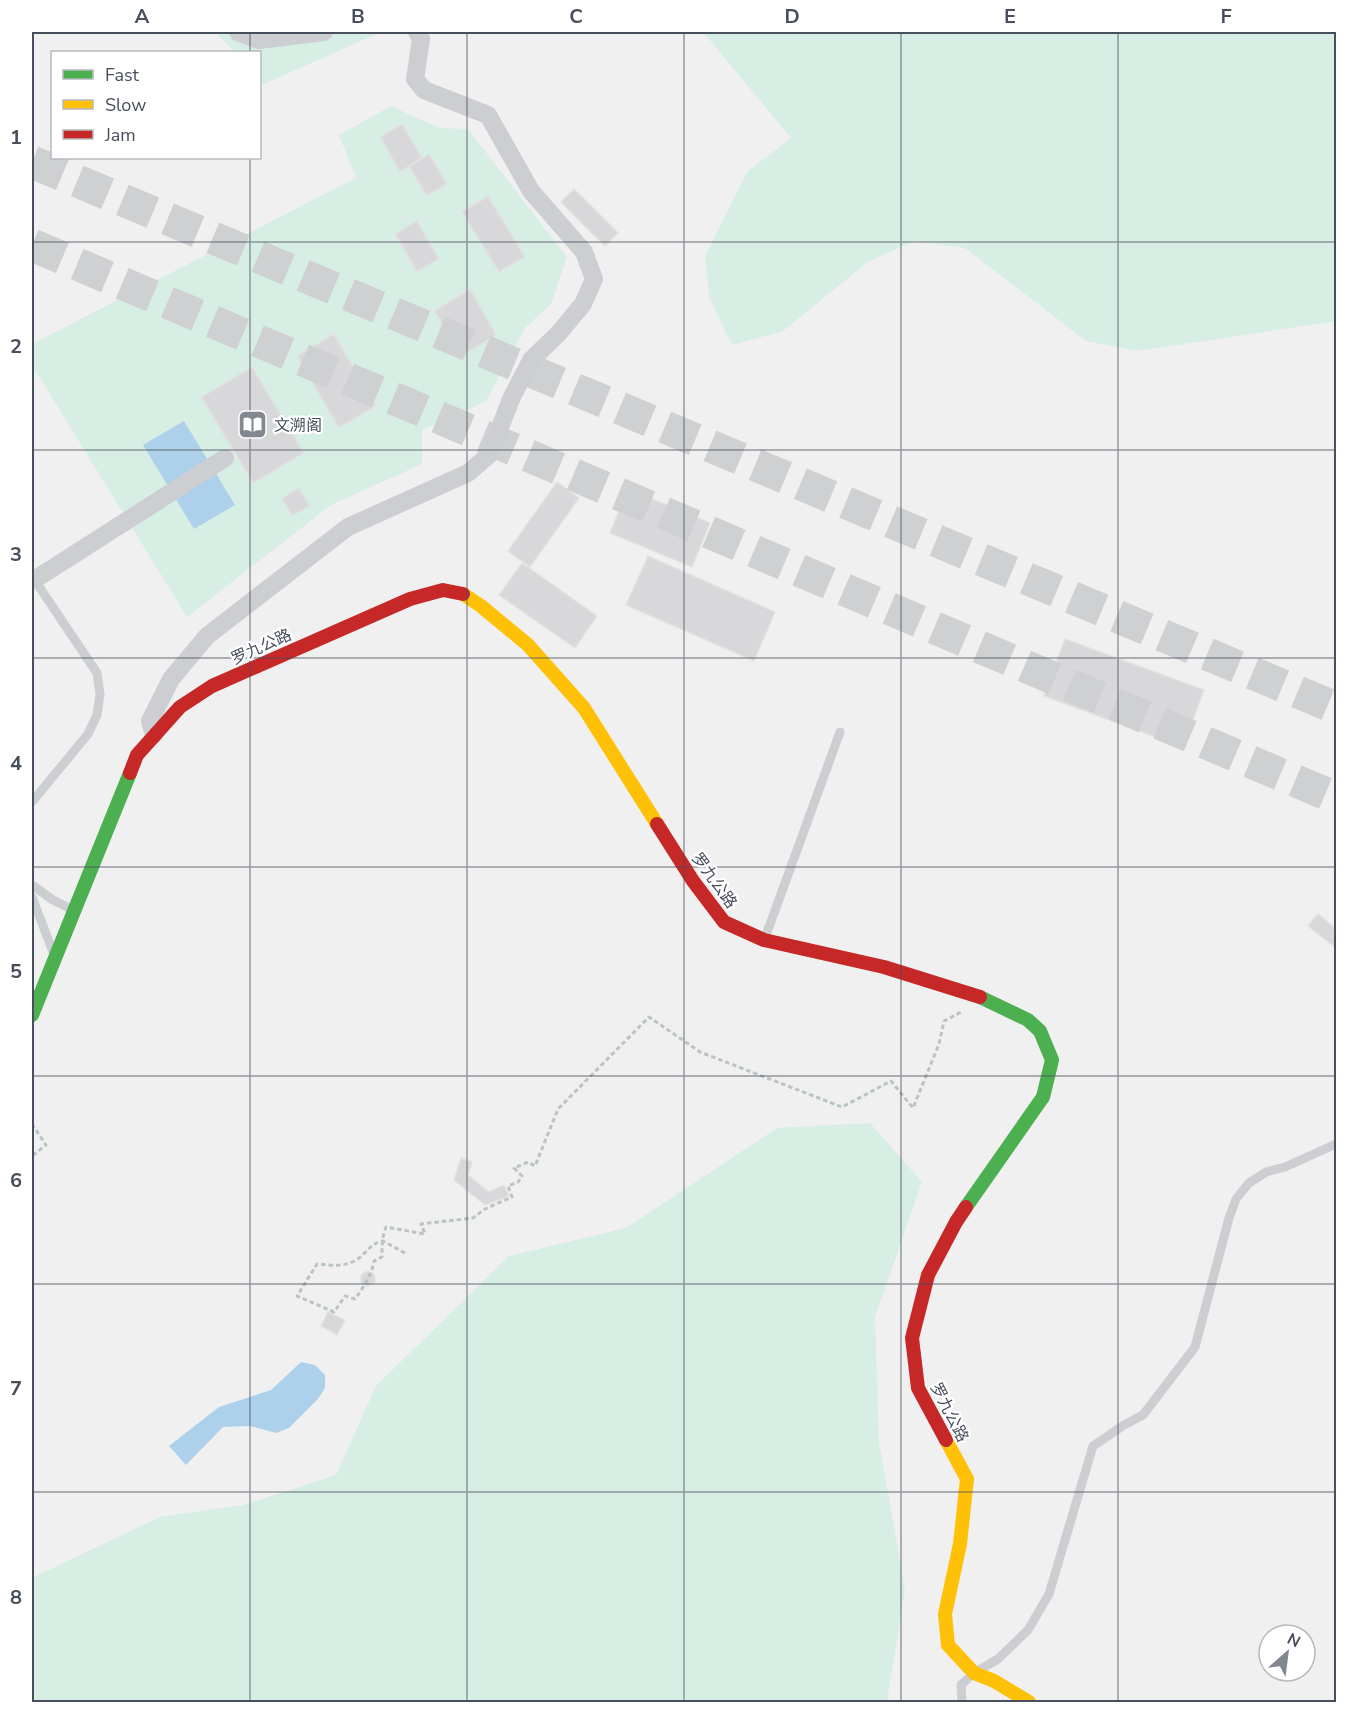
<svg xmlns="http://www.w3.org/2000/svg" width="1368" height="1734" viewBox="0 0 1368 1734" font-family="'Nunito Sans','Noto Sans SC',sans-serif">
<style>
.green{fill:#d6eee4}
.water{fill:#add1ea}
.building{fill:#d8d8da;stroke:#e2e2e3;stroke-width:1.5}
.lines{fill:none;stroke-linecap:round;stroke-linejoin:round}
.highway-tunnel{stroke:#cfd0d2;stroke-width:33;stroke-dasharray:33 16;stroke-linecap:butt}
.path{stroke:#bac4c3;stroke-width:3;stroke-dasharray:4.5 3;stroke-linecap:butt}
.lane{stroke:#ccced1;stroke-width:9}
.street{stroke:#ccced1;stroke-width:18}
.fast{stroke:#4caf50;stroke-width:14}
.slow{stroke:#ffc107;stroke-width:14}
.jam{stroke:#c62828;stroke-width:14}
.grid{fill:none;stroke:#484f5c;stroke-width:1.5;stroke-opacity:0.55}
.labels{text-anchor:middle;stroke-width:4.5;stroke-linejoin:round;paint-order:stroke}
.poi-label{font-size:16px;fill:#484f5c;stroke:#fff;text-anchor:start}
.street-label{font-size:16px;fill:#484f5c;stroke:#fff}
.neatline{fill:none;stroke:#484f5c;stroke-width:2}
.grid-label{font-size:20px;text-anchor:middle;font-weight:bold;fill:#484f5c}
</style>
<rect width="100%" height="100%" fill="#f1f0f0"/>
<!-- green -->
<g class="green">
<path d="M215 32H381L264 84 260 80V52H235Z"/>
<path d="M703 32H1336V321L1138 351 1086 341 965 248 914 241 868 262 783 331 732 345 709 297 705 256 747 172 791 138Z"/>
<path d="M391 106 439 128 468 129 567 257 551 304 525 328 486 401 422 430V464L331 505 187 617 32 365V344L356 178 339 135Z"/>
<path d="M870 1123 922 1182 875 1317 879 1442 905 1590 887 1702H32V1579L34 1577 160 1517 244 1505 336 1475 376 1386 509 1256 626 1228 777 1128Z"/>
</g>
<!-- water -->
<g class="water">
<path d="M184 421 235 505 194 529 143 445Z"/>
<path d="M301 1362 315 1365 325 1375V1388L318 1399 289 1428 276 1433 250 1426 223 1427 186 1465 169 1446 219 1407 271 1390Z"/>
</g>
<!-- building -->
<g class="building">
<path d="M402 124 422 158 400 172 380 137Z"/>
<path d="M429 154 447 184 427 196 409 166Z"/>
<path d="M574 189 618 233 605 246 561 202Z"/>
<path d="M488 196 525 257 499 272 462 212Z"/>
<path d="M417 221 439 259 417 272 395 234Z"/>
<path d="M470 289 496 335 462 356 434 311Z"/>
<path d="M334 334 376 406 339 428 297 356Z"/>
<path d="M252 367 304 453 253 483 201 397Z"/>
<path d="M557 482 579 498 530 567 508 551Z"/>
<path d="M299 488 310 506 292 516 282 498Z"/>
<path d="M628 489 710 523 692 567 610 533Z"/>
<path d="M648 556 775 612 754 661 626 605Z"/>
<path d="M522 563 597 616 575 648 499 595Z"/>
<path d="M1065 639 1204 690 1183 747 1044 696Z"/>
<path d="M1318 914 1336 929V948L1308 926Z"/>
<path d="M461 1158 472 1162 468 1175 489 1192 504 1185 509 1196 485 1205 454 1180Z"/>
<path d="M367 1271 374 1274 375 1282 368 1286 361 1283V1275Z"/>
<path d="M328 1312 345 1320 337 1335 321 1326Z"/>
</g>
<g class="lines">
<!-- highway-tunnel -->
<g class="highway-tunnel">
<path d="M32 162 1336 708"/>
<path d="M32 245 1336 798"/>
</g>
<!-- path -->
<g class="path">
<path d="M32 1124 46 1145 32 1156"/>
<path d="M405 1253 383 1241C371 1243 368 1251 359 1258 346 1268 332 1265 317 1264L297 1296 334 1312 345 1296 355 1299C363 1288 372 1275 374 1261L382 1257C382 1247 382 1237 386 1227L425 1234 421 1224 473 1218 485 1209 512 1197 508 1186 518 1182 522 1176 514 1168 528 1162 535 1166 558 1109 649 1017 700 1052 842 1107 891 1081 913 1108 939 1044 944 1021 961 1012"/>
</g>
<!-- lane -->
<g class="lane">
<path d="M32 802 88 734 97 715 100 694 97 673 34 579"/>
<path d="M32 885 53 900 73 910"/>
<path d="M32 897 53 952"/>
<path d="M765 938 840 732"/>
<path d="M962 1702 961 1685 974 1673 998 1659 1028 1630 1049 1594 1093 1446 1124 1425 1143 1415 1195 1347 1229 1218 1236 1199 1249 1183 1266 1172 1285 1167 1336 1144"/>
</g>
<!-- street -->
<g class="street">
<path d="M238 32 259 40 324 32"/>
<path d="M34 580 225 458"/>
<path d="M154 735 150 721 171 679 207 636 348 527 468 473 490 454 511 399 531 360 558 334 583 304 594 279 584 252 531 191 488 115 424 90 415 79 421 39 417 32"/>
</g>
<!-- fast -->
<g class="fast">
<path d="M32 1015 130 773"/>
<path d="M966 1207 1043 1097 1052 1060 1040 1031 1028 1020 980 997"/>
</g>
<!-- slow -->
<g class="slow">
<path d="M463 594 481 606 528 645 584 708 657 824"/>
<path d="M946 1440 967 1479 960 1544 945 1614 948 1645 974 1673 994 1681 1029 1702"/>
</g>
<!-- jam -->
<g class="jam">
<path d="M130 773 137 755 180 707 212 686 410 599 443 590 463 594"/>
<path d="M657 824 693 881 724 922 764 940 884 967 980 997"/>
<path d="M946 1440 918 1388 912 1338 928 1275 956 1222 966 1207"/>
</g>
</g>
<!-- grid -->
<path class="grid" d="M250 32V52M467 32V1702M684 32V1702M901 32V1702M1118 32V1702M250 158V1702M32 242H1336M32 450H1336M32 658H1336M32 867H1336M32 1076H1336M32 1284H1336M32 1492H1336"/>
<!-- icons -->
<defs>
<symbol id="library-square" viewBox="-11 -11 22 22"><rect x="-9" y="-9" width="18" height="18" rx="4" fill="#838790" stroke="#fff"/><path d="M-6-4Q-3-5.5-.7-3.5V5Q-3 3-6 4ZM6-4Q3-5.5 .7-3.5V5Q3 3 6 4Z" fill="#fff"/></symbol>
</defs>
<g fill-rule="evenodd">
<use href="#library-square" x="236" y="408" width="33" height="33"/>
</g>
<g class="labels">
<!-- poi labels -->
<g class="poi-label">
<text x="274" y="431">文溯阁</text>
</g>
<!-- street labels -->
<g class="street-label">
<text transform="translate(261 646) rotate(-24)" y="6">罗九公路</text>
<text transform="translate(715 880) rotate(54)" y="6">罗九公路</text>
<text transform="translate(950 1412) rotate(63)" y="6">罗九公路</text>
</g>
</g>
<!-- border -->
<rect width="1368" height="1734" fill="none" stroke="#ffffff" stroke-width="66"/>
<!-- legend -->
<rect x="51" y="51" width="210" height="108" fill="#ffffff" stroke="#b6b9be" stroke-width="1.5"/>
<rect x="63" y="70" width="30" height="9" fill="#4caf50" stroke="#b6b9be" stroke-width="1.5"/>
<text x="105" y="81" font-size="18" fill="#484f5c">Fast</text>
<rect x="63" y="100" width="30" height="9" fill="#ffc107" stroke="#b6b9be" stroke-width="1.5"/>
<text x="105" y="111" font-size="18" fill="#484f5c">Slow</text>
<rect x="63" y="130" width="30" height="9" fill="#c62828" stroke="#b6b9be" stroke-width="1.5"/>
<text x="105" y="141" font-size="18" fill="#484f5c">Jam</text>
<!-- north arrow -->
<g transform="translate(1287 1653) rotate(28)"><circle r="28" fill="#ffffff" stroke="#b6b9be" stroke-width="1.5"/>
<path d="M0-4.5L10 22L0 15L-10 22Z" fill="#838790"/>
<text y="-9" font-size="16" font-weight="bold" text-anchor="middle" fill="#484f5c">N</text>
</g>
<rect x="33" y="33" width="1302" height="1668" class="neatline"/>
<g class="grid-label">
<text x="142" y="23">A</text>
<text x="358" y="23">B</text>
<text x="576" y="23">C</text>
<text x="792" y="23">D</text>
<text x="1010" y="23">E</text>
<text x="1226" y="23">F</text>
<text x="16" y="144">1</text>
<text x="16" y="353">2</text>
<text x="16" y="561">3</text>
<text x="16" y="770">4</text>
<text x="16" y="978">5</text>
<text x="16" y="1187">6</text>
<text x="16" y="1395">7</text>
<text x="16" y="1604">8</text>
</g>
</svg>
